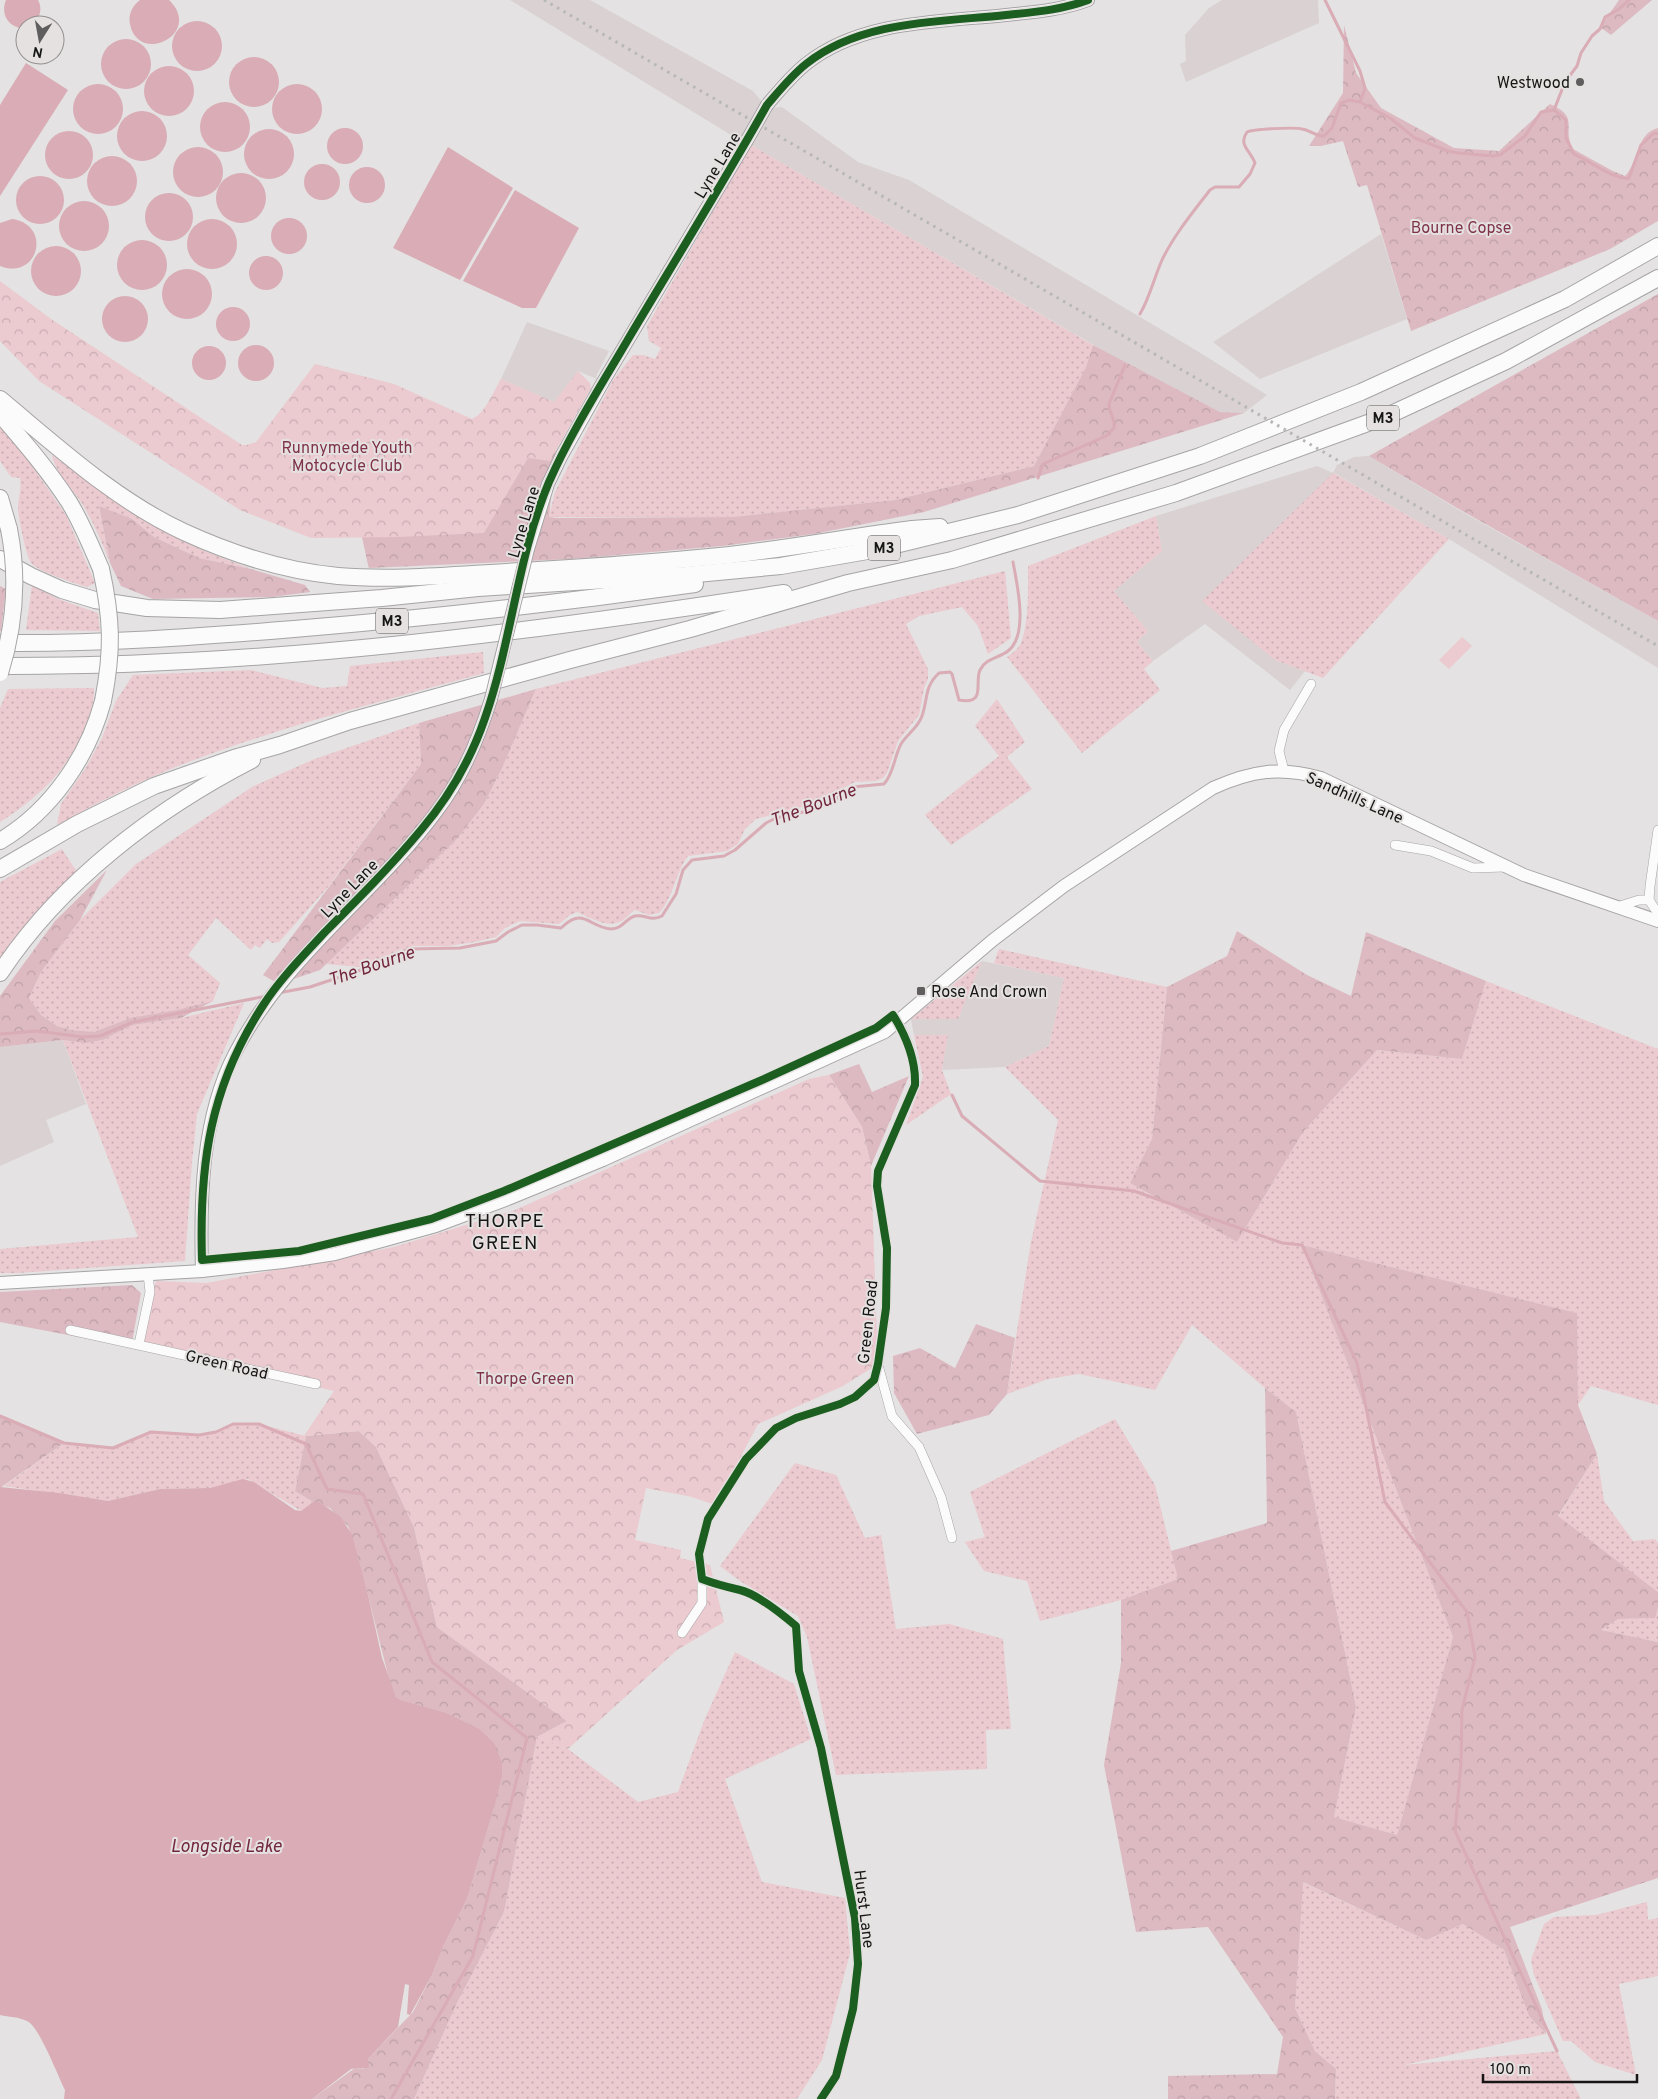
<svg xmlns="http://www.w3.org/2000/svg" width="1658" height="2099" viewBox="0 0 1658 2099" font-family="Overpass,sans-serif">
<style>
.built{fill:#d9d1d2}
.grass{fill:url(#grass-dots)}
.forest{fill:url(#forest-crowns)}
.park{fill:url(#park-crowns)}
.pitch{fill:#ebcad0}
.water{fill:#d9acb6}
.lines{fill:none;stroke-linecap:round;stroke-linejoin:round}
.stream{stroke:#d9acb6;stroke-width:3}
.street-casing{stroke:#a6a4a5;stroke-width:10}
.secondary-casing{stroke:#a6a4a5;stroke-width:14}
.highway-casing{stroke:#a6a4a5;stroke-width:18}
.street{stroke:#fbfbfb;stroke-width:9}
.secondary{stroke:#fbfbfb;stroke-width:12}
.highway{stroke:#fbfbfb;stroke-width:16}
.rail{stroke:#b8b7b7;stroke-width:3;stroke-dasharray:2.5 5;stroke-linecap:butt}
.secondary-bridge-casing{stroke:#a6a4a5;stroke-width:14;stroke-linecap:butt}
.highway-bridge-casing{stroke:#a6a4a5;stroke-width:18;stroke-linecap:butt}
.secondary-bridge{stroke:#fbfbfb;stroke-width:12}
.highway-bridge{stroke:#fbfbfb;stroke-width:16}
.cycleway-casing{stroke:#e5e1e1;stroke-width:11}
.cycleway{stroke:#1b5e20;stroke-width:8}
.poi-dot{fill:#5f5d5d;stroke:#e5e1e1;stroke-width:2}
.labels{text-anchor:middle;stroke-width:4;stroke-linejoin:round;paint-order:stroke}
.shield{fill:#e5e1e1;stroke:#555252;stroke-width:1}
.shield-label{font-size:15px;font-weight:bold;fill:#171515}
.poi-label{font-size:16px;fill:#171515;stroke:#e5e1e1;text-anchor:end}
.street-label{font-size:16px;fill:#171515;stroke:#e5e1e1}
.park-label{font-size:16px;fill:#7f3349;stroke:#e5e1e1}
.water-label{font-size:18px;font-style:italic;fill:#72273e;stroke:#e5e1e1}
.quarter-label{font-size:19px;letter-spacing:1px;fill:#171515;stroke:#e5e1e1}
</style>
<defs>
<pattern id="grass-dots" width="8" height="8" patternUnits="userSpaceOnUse" patternTransform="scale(1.25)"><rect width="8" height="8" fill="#ebcad0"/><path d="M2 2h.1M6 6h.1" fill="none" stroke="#c9adb2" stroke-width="1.8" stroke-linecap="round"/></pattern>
<pattern id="forest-crowns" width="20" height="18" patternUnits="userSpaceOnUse" patternTransform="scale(1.25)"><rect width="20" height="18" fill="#ddbac2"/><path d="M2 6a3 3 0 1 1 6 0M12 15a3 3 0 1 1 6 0" fill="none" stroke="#bd9fa6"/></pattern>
<pattern id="park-crowns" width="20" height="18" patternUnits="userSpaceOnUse" patternTransform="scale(1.25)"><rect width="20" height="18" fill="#ebcad0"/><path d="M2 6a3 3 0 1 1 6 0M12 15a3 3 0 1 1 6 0" fill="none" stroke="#c9adb2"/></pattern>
</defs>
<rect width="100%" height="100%" fill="#e4e2e2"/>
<!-- built -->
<g class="built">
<path d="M510 0H590L753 91 762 102 741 139 736 138Z"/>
<path d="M1222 0H1318L1319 23 1186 82 1180 64 1186 61 1185 35 1209 8Z"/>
<path d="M782 107 858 162 909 180 1199 352 1267 395 1244 413 1220 412 1111 355 751 145 772 108Z"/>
<path d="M1381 234 1407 319 1260 379 1213 342Z"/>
<path d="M527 322 609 351 596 376 597 379 578 371 554 402 501 379Z"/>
<path d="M1369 456 1457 509 1658 621V668L1449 539 1334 473 1275 660 1305 671 1290 690 1205 624 1153 661 1137 642 1148 631 1114 591 1162 551 1156 516 1317 466 1333 473 1337 465 1354 457Z"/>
<path d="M982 961 1064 978 1049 1046 1005 1067 942 1070 948 1035H914L911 1019H958Z"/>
<path d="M63 1040 86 1104 46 1120 54 1142 0 1166V1047Z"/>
</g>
<!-- grass -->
<g class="grass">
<path d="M751 145 1093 345 1086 367 1034 466 895 500 732 517H549L555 492 613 380 633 355H643L655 359 661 348 649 341 647 326Z"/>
<path d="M0 426 20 449 66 515 95 583 87 587C76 584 41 572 33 565 26 559 19 519 18 509 18 498 22 489 20 478L11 477 0 461Z"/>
<path d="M52 455C90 483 128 512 170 534 196 549 223 558 251 569L199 558 154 537 132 519 99 507 110 563C102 542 93 521 81 502 72 488 55 472 52 455Z"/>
<path d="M1333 473 1449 539 1323 678 1275 660 1202 601Z"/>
<path d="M1156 516 1162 551 1114 591 1148 631 1137 642 1153 661 1144 669 1160 690 1082 753 1007 657C1014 652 1020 648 1022 640 1029 621 1028 586 1028 566Z"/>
<path d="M1005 571 1011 638 988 654 978 626 962 607 919 616 906 624 928 669V679L924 688 919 715 898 741 887 773 883 778 876 781 855 782 812 804 756 819 745 829 738 844 727 851 688 856C675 873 674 897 659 913L649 915 635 910C629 913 626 920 619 922 606 928 589 917 577 912L570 915 559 924 520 921 505 928 496 937 475 942 448 946H413L396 951 384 960 359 967 326 964 457 839 484 804 503 766 536 689Z"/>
<path d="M32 585 58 599 98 613 100 631 26 630Z"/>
<path d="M483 652 484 673C380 702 274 728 173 768 133 784 95 804 57 825L61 804 85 769 102 738 116 701 133 675 251 670 322 688 347 686 350 666Z"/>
<path d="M94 688C95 715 75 751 59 772 46 789 18 811 0 822V708L8 689Z"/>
<path d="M997 699 1025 742 1007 757 1032 789 951 845 925 815 999 756 975 726Z"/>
<path d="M419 723 421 764 328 887 279 942 272 943 267 939 260 948 255 945 251 950 216 918 188 955 220 983 213 1001 94 1032 71 1030 57 1026 41 1015 29 998 41 972 80 920 136 864 252 787 312 760Z"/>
<path d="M62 849 77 872 13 940 0 958V882Z"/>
<path d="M999 949 1167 987 1152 1139 1130 1183 1237 1242 1303 1132 1377 1050 1462 1059 1486 981 1658 1049V1405L1591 1386 1578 1405 1576 1313 1302 1245 1453 1637 1397 1835 1334 1817 1356 1707 1296 1412 1265 1388 1192 1325 1155 1390 1079 1374 1048 1379 1007 1394 1031 1242 1058 1120 1005 1067 1049 1046 1064 978 994 963Z"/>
<path d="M982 961 958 1019H911Z"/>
<path d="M244 1003 197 1114 192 1162 185 1261 18 1273H0V1249L138 1237 63 1040 86 1043 102 1040 133 1025 181 1018Z"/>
<path d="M914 1035H948L942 1070 951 1094 906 1125 923 1077Z"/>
<path d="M1115 1419 1155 1485 1178 1579 1121 1600 1040 1621 1027 1581 984 1571 965 1542 985 1537 970 1492Z"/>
<path d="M233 1424H259L306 1436 295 1491 313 1502 301 1511 248 1479 210 1488 160 1489 108 1501 4 1486 64 1443 113 1447 151 1432 199 1435 216 1432Z"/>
<path d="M1597 1454 1604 1501 1633 1541 1655 1539 1658 1543V1592L1558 1517Z"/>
<path d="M795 1463 836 1475 865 1538 881 1535 896 1629 949 1624 1003 1639 1011 1729 986 1730 987 1769 836 1775 807 1637 798 1616 740 1581 720 1566Z"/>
<path d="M1658 1607V1642L1601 1630 1618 1619 1654 1618Z"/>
<path d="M735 1652 794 1684 811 1739 725 1779 762 1882 845 1898 850 1953 822 2060 797 2099H414L456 2005 504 1912 537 1737 568 1749 638 1802 678 1792 704 1721Z"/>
<path d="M1302 1882 1426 1940 1463 1924 1504 1950 1529 2016 1546 2034 1404 2065 1557 2051 1581 2099H1335L1336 2069 1315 2051 1295 2008Z"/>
<path d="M1647 1902 1648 1920 1658 1918V1976L1619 1984 1636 2075 1595 2062 1571 2041H1563L1534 1975 1531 1960 1544 1924 1554 1917 1596 1915Z"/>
</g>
<!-- forest -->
<g class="forest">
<path d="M1619 0H1652L1611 35 1600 27Z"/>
<path d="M1344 25 1356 73 1381 108 1454 148 1499 151 1550 104C1581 118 1561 126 1573 149L1611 170 1625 176C1639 162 1636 133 1658 128V221L1610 249 1411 331 1367 185 1358 187 1343 141 1321 146H1309L1343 93Z"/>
<path d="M1658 294V621L1457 508 1369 456Z"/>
<path d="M1093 345 1220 412 1244 413 924 512 814 534 722 546 571 559 369 568 368 565 362 537H397L504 462 556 451 549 517 558 518 732 517 895 500 1034 466 1086 367Z"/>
<path d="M99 506 132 519 154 537 199 558 251 569 305 585 310 592 272 597 153 599 121 586 110 563Z"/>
<path d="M0 586 6 589 1 631H0Z"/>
<path d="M536 689 503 766 484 804 457 839 320 970 279 984 263 975 421 764 419 723Z"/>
<path d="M107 870 80 920 41 972 29 998 41 1015 57 1026 71 1030 94 1032 131 1018 177 1010 213 1001 181 1018 133 1025 102 1040 86 1043 63 1040 0 1047V996L55 921Z"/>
<path d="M1237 931 1307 975 1351 996 1366 932 1486 981 1462 1059 1377 1050 1303 1132 1237 1242 1130 1183 1152 1139 1167 987 1227 956Z"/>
<path d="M859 1064 872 1092 909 1076 871 1166 862 1127 829 1075Z"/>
<path d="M1302 1245 1577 1313 1578 1405 1597 1454 1558 1516 1658 1592V1607L1655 1618 1618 1619 1601 1630 1658 1642V1878L1510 1927 1542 2009 1546 2034 1529 2016 1504 1950 1463 1924 1426 1940 1303 1882 1295 2008 1315 2051 1336 2069 1335 2099H1168V2076L1277 2074 1283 2037 1208 1927 1136 1932 1104 1765 1121 1663V1600L1178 1579 1171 1551 1267 1523 1265 1388 1296 1412 1356 1707 1334 1817 1397 1835 1453 1637Z"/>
<path d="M132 1285 141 1293 131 1347 0 1322V1292Z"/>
<path d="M976 1324 1015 1338 1007 1394 989 1415 917 1434 894 1393 893 1356 920 1348 955 1368Z"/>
<path d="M0 1417 64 1443 0 1488Z"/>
<path d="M359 1431 376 1447 414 1527 437 1627 567 1721 537 1737 504 1912 456 2005 414 2099H312L355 2068 364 2069 368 2059 413 2012 432 1975 443 1947 467 1899 494 1808 403 1701 396 1697 390 1683 368 1595 348 1526 330 1508 313 1502 295 1491 306 1436Z"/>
</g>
<!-- park -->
<g class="park">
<path d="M0 281 51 319 242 445H247L256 442 315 364 394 384 472 419C485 414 494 390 501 379L554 402 578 371 590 383 591 388 550 461 528 458 484 533 397 537 311 538 240 510 39 381 0 341Z"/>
<path d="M829 1075 862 1127 871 1166 878 1364 843 1386 758 1424 715 1505 692 1497 646 1488 635 1540 681 1550 680 1558 710 1565 724 1622 677 1650 568 1749 537 1737 567 1721 437 1627 414 1527 376 1447 359 1431 304 1436 334 1391 139 1344 156 1281 207 1283 394 1247 515 1210 809 1079Z"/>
</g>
<!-- pitch -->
<path class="pitch" d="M1462 637 1472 646 1449 669 1439 660Z"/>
<!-- water -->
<g class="water">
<path d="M6 0H38C43 9 40 18 32 25H25V28C9 29 0 14 6 0Z"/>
<path d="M140 0H169C204 34 138 66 130 24 128 15 132 6 140 0Z"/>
<circle cx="197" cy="46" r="25"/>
<circle cx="126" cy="64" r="25"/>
<circle cx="254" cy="82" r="25"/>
<path d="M26 63 68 90 0 196V105Z"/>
<circle cx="169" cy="91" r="25"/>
<circle cx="297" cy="109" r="25"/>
<circle cx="98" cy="109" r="25"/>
<circle cx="225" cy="127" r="25"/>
<circle cx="142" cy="136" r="25"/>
<circle cx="345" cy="146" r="18"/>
<circle cx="269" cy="154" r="25"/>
<circle cx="69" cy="155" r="24"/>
<path d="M448 147 513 188 460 280 393 248Z"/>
<circle cx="198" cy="172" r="25"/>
<circle cx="112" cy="181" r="25"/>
<circle cx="322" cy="182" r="18"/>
<circle cx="367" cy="185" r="18"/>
<circle cx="241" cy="198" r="25"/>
<circle cx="40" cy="200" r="24"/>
<path d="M515 190 579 228 536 308H522L463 281Z"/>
<circle cx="169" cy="217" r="24"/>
<circle cx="84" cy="226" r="25"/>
<circle cx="289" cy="236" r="18"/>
<circle cx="212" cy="244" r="25"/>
<path d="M12 219C53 225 38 281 0 266V223Z"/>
<circle cx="142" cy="265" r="25"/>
<circle cx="56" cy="271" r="25"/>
<circle cx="266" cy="273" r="17"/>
<circle cx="187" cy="294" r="25"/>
<circle cx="125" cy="319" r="23"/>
<circle cx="233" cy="324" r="17"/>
<circle cx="256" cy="363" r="18"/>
<circle cx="209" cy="363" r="17"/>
<path d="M243 1479 254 1482 295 1510 301 1511 313 1502H319L341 1517 352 1535 368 1595 382 1658 396 1697 403 1701 446 1713 479 1729 494 1743 502 1763V1776L494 1808 467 1899 443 1947 432 1975 410 2015 407 2014 409 1985 405 1984 398 2027 368 2059 369 2067C363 2070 357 2067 351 2069L312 2099H64L65 2090C58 2076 39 2026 27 2021 19 2017 9 2017 0 2015V1487L59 1493 108 1501 160 1489 210 1488Z"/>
</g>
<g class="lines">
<!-- stream -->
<g class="stream">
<path d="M1325 0 1360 71 1365 88 1360 102"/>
<path d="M1554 110 1566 120V138L1574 154C1588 160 1616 181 1629 178L1641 145 1654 133 1658 134"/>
<path d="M1554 110 1565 82 1577 66 1581 53 1592 36 1600 29 1605 17 1619 9 1629 0"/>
<path d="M1140 314C1150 297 1154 278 1162 260 1174 235 1193 212 1210 190L1215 187H1239L1250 174 1255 163C1250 150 1238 145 1247 132 1253 129 1295 127 1302 129 1310 130 1315 136 1324 136L1332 128 1341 103 1350 100 1360 102 1390 118 1415 138 1448 151 1458 153 1493 156 1500 155 1525 136 1541 112 1554 110"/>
<path d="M1038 478 1043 464 1106 436 1114 428C1116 420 1109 413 1109 404L1125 365"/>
<path d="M278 993 310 987 388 961 395 954 409 949 460 948 496 941 508 932 522 925H537L561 928C584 906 588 927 611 929 623 929 626 918 635 916 645 914 651 922 662 916L676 894 683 870 692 860 724 856 735 850 766 823 776 818 808 811 831 802 853 787 884 784C894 773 894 757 901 744 907 734 918 728 922 716 928 699 924 687 939 673L950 672 952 674 959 700C987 705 974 683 980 670 986 658 999 658 1008 651 1029 635 1017 584 1013 562"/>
<path d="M0 1034 37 1031 83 1037 100 1036 133 1022 267 996"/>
<path d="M952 1095 962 1116 1040 1181 1134 1191 1282 1243 1302 1245 1357 1363 1385 1502 1467 1612 1475 1657 1462 1710 1461 1763 1455 1831 1557 2051"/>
<path d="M0 1416 64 1443 113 1448 151 1432 199 1435 216 1432 233 1424H259L306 1444 327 1489 363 1494 432 1662 527 1738 473 1956 391 2099"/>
</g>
<defs>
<g id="street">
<path d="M1284 771 1279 751 1284 730 1311 684"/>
<path d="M1395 845 1431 851 1473 868 1504 867"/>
<path d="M1649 900 1650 886 1658 830"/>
<path d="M1617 907 1639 900H1649L1657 912V921"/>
<path d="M70 1330 316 1384"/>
<path d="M139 1344 150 1292 148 1274"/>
<path d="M878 1365 892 1416 919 1447 941 1497 952 1538"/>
<path d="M682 1633 702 1603V1579L699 1554 708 1519 746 1459 776 1428 796 1418 840 1404 855 1397 874 1380 878 1364 886 1308 887 1248 877 1186 878 1171 915 1085C916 1063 909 1042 898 1023"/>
<path d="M821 2099 836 2076 853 2009 858 1964 855 1918 821 1748"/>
</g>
<g id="secondary">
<path d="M767 105C779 91 791 76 806 64 861 20 940 22 1006 15 1035 12 1061 10 1088 0"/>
<path d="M528 549 548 484 562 455 603 382 746 142"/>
<path d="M202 1271C200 1200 201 1118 235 1053 284 957 374 896 437 811 462 778 479 738 491 699"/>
<path d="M0 1283 202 1271 283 1262 335 1254 436 1226 508 1199 603 1160 885 1032 993 940 1064 886 1213 788C1251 771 1280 766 1321 778L1524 875 1658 921"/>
</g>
<g id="highway">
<path d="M0 399C58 447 115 500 184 532 232 554 285 571 338 576 399 581 461 574 522 571 591 567 660 562 730 555 791 548 851 537 912 529L940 527"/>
<path d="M0 414C24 442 49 471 69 502 82 523 91 546 101 569"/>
<path d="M0 498 9 529"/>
<path d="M0 559 31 576 62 590 95 600 147 608 220 610 382 598 478 588 686 575 781 566 879 549 1018 515 1200 456 1361 392 1565 299 1658 246"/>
<path d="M0 643C98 644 196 637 294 629 428 618 561 603 695 584"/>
<path d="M0 666C263 667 524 633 784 593"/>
<path d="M0 841C51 811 88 757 103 701"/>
<path d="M0 869 77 824 154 786 234 758 280 745 350 721 570 660 690 629 848 583 952 560 1176 493 1387 416 1506 361 1658 278"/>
<path d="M0 973C61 881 155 810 252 760"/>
</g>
</defs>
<!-- street casing -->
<use href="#street" class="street-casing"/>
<!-- secondary casing -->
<use href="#secondary" class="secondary-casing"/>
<!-- highway casing -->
<use href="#highway" class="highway-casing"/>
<!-- street -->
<use href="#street" class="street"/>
<!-- secondary -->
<use href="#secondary" class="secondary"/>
<!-- highway -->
<use href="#highway" class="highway"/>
<!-- rail -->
<path class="rail" d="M544 0 1658 646"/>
<defs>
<g id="secondary-bridge">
<path d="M746 142 767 105"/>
<path d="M491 699 528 549"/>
</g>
<g id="highway-bridge">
<path d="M101 569C112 618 113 651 103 701"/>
<path d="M0 673C15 625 19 579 9 529"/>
</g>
</defs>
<!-- secondary-bridge casing -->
<use href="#secondary-bridge" class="secondary-bridge-casing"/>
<!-- highway-bridge casing -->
<use href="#highway-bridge" class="highway-bridge-casing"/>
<!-- secondary-bridge -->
<use href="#secondary-bridge" class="secondary-bridge"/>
<!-- highway-bridge -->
<use href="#highway-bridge" class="highway-bridge"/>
<defs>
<path id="cycleway" d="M821 2099 836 2076 853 2009 858 1964 855 1918 821 1748 799 1671 796 1626C783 1615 757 1594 740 1590 727 1587 715 1584 702 1579L699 1554 708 1519 746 1459 776 1428 796 1418 840 1404 855 1397 874 1380 878 1364 886 1308 887 1248 877 1186 878 1171 915 1085C916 1060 906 1036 893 1015L876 1028 762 1080 504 1191 431 1219 299 1251 202 1260C199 1164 210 1086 264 1004 281 978 304 955 325 932 358 899 391 866 421 830 449 797 471 759 485 718 512 641 517 557 549 482 571 432 602 384 630 336 676 259 723 183 767 105 779 91 791 76 806 64 861 20 940 22 1006 15 1035 12 1061 10 1088 0"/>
</defs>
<!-- cycleway casing -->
<use href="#cycleway" class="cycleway-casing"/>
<!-- cycleway -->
<use href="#cycleway" class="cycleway"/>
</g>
<!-- markers -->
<g class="poi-dot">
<circle cx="1580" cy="82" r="5"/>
<rect x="916" y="986" width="10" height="10" rx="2.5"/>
</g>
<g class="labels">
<!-- shield labels -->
<g class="shield">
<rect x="1367" y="405.5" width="32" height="25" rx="4"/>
<rect x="868" y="535.5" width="32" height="25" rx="4"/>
<rect x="376" y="608.5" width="32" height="25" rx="4"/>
</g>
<g class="shield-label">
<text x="1383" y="423">M3</text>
<text x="884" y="553">M3</text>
<text x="392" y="626">M3</text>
</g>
<!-- poi labels -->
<g class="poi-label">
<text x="1570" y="88">Westwood</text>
<text x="931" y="997" text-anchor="start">Rose And Crown</text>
</g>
<!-- street labels -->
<g class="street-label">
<text transform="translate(717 165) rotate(-59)" y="6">Lyne Lane</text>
<text transform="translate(523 522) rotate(-73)" y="6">Lyne Lane</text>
<text transform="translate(1355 797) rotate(24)" y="6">Sandhills Lane</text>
<text transform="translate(349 888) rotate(-46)" y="6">Lyne Lane</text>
<text transform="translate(867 1322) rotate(-84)" y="6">Green Road</text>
<text transform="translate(227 1364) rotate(13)" y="6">Green Road</text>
<text transform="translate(865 1909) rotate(83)" y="6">Hurst Lane</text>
</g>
<!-- park labels -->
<g class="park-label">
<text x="1461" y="233">Bourne Copse</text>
<text x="347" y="453">Runnymede Youth<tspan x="347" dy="18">Motocycle Club</tspan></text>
<text x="525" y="1384">Thorpe Green</text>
</g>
<!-- water labels -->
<g class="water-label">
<text transform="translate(813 805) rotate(-21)" y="6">The Bourne</text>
<text transform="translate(371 966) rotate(-19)" y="6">The Bourne</text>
<text x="226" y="1852">Longside Lake</text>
</g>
<!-- quarter labels -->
<g class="quarter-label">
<text x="505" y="1227">THORPE<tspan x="505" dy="22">GREEN</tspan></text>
</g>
</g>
<!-- north arrow -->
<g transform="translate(40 40) rotate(191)"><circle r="24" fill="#e5e1e1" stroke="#938f8f"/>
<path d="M0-4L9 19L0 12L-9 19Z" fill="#5f5d5d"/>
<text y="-8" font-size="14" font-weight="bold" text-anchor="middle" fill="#171515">N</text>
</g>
<!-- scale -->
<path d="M1483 2074v8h154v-8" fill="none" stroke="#171515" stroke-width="2.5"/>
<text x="1490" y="2074" font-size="15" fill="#171515" stroke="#e5e1e1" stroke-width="4" paint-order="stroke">100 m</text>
</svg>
